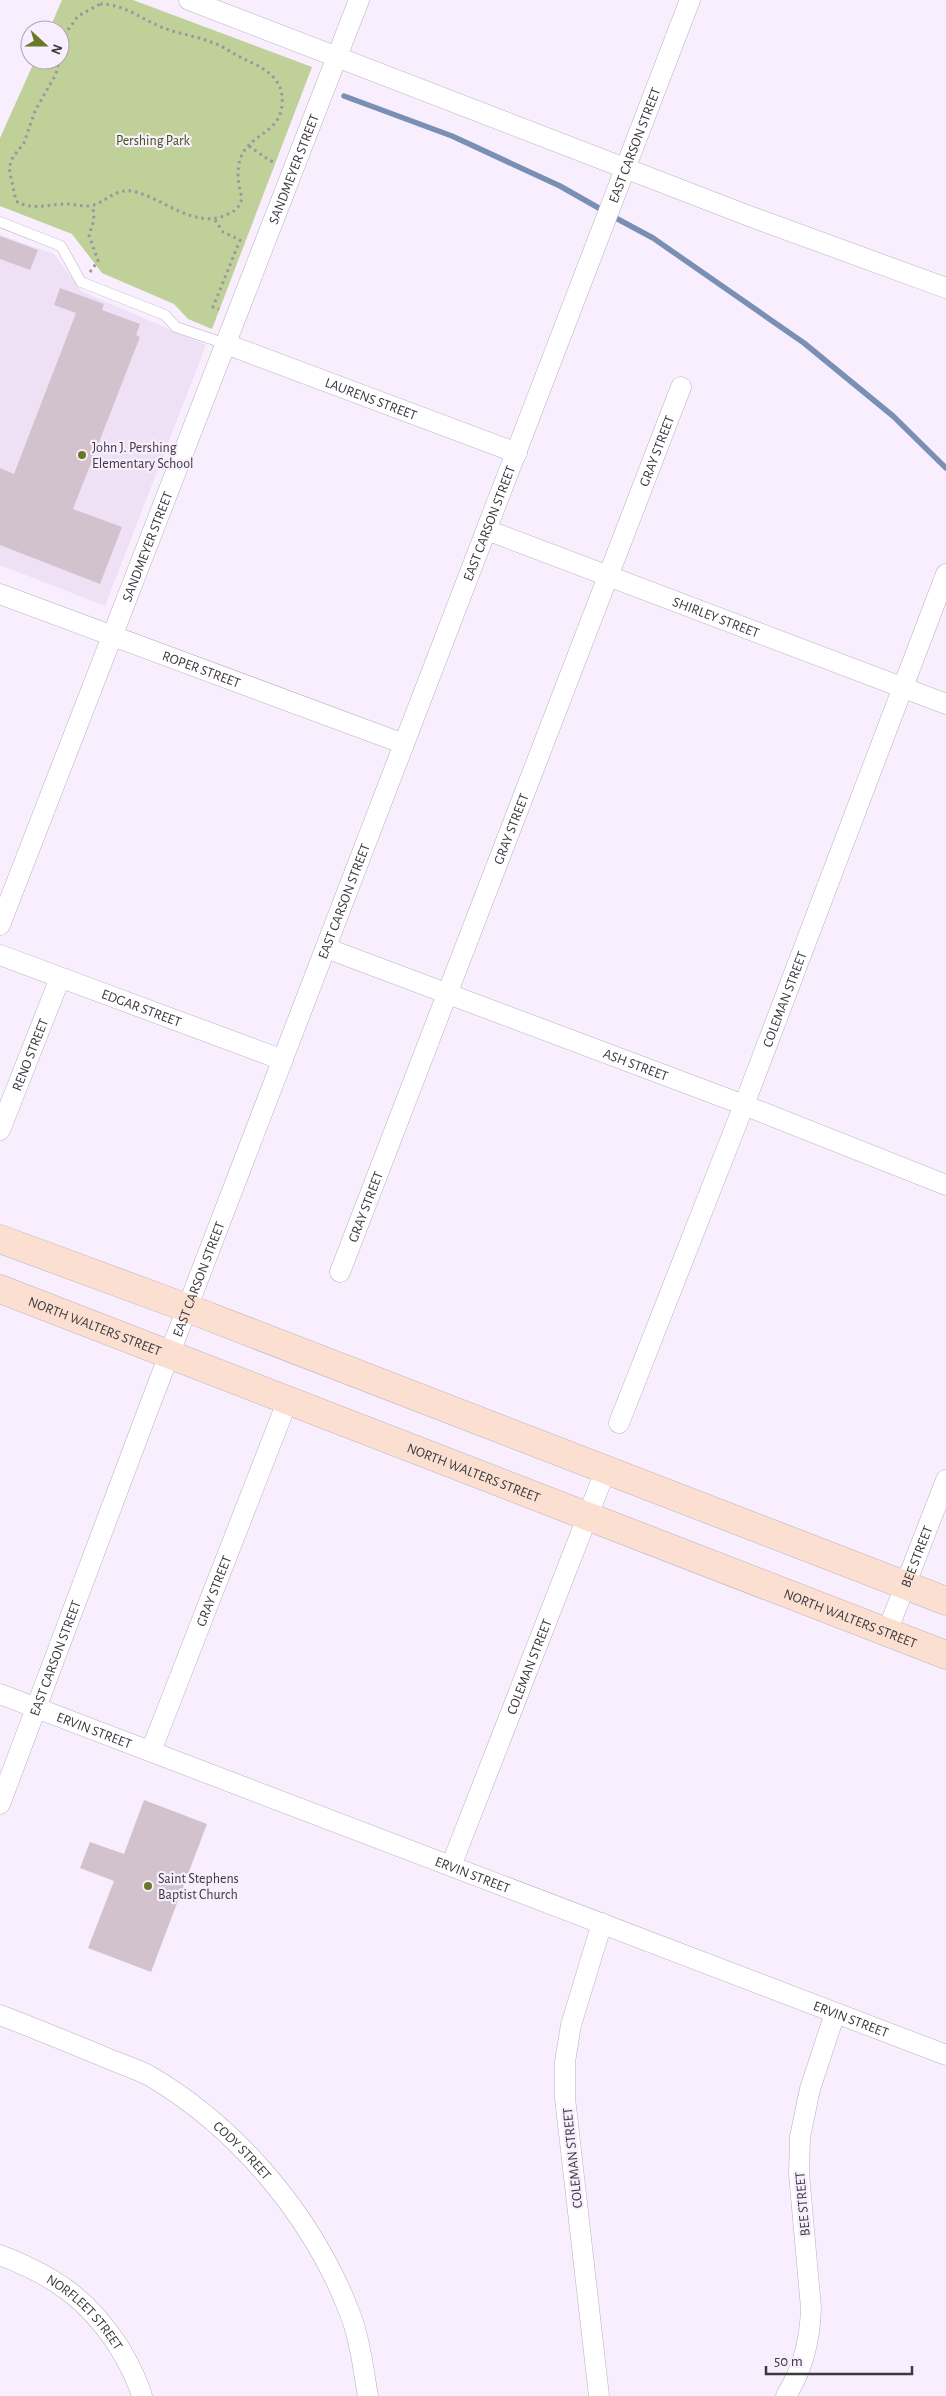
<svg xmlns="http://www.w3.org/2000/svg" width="946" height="2396" viewBox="0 0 946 2396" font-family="'Alegreya Sans',sans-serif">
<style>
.built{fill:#eee1f6}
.green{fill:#bfd099}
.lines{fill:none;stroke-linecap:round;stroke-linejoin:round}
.stream{stroke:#798fb4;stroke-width:5.5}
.building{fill:#d2c2cd}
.service-casing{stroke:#bab0bf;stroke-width:11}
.minor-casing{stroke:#bab0bf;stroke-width:21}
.secondary-casing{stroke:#bab0bf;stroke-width:29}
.path{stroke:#9c95a0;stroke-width:3;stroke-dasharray:2.5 4;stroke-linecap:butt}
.service{stroke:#fff;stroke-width:10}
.minor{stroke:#fff;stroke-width:20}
.secondary{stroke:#fbe0d1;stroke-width:28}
.poi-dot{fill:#677826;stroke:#f8eefd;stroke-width:2}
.labels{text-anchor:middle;stroke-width:4.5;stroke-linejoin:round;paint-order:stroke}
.park-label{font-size:14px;fill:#435314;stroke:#f8eefd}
.street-label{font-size:14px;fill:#3c393f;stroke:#f8eefd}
.poi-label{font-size:14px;fill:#3c393f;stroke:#f8eefd;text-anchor:start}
</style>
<rect width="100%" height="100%" fill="#f8eefd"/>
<!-- built -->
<path class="built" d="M0 235 54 254 81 291 206 345 105 606 0 565Z"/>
<!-- green -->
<path class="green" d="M62 0H133L312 67 212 329 188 319 174 304 102 273 72 234 0 206V138L35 60H60V30H49Z"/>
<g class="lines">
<!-- stream -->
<g class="stream">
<path d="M344 96 452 136 560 186 604 211"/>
<path d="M612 216 653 238 804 343 893 416 946 468"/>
</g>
</g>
<!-- building -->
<g class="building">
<path d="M0 236 38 250 30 270 0 259Z"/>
<path d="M60 288 104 304 102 310 140 324 136 335 140 337 73 509 122 527 100 584 0 545V468L14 474 76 313 54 305Z"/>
<path d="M144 1800 207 1824 151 1972 88 1948 114 1881 80 1868 90 1842 124 1854Z"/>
</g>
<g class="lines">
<defs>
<path id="service" d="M0 222 61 246 81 282 165 315 176 327 226 344"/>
<g id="minor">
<path d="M189 0 749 216 946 288"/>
<path id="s1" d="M226 344 517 453"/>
<path id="s2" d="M487 530 946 704"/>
<path id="s3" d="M0 594 404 744"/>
<path id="s4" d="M0 925 359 0"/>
<path id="s5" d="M326 948 744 1105 946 1185"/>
<path id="s6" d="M0 955 283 1060"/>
<path id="s7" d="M0 1130 60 978"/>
<path id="s8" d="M340 1272 681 387"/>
<path id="s9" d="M619 1423 744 1105 946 574"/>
<path id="s10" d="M887 1632 946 1480"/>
<path id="s11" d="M0 1694 946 2055"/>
<path id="s12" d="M151 1751 287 1402"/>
<path id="s13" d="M0 1804 151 1402 690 0"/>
<path id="s14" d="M451 1866 606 1469"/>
<path id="s15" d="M0 2015C34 2028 68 2042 102 2056 117 2063 135 2068 150 2076 238 2128 312 2216 349 2311 360 2338 363 2368 368 2396"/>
<path id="s16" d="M0 2255C54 2276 87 2298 119 2347 128 2362 137 2379 142 2396"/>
<path d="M599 2396 565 2098V2062L571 2025 602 1923"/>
<path d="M786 2396C803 2368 810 2341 811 2308L799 2174 800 2137 810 2089 835 2013"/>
</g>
<g id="secondary">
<path d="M0 1239 187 1308 946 1601"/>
<path id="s17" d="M0 1289 946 1655"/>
</g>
</defs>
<!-- service casing -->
<use href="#service" class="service-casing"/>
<!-- minor casing -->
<use href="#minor" class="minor-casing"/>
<!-- secondary casing -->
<use href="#secondary" class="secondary-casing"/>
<!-- path -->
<g class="path">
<path d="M100 4C125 4 142 20 164 28 179 34 196 36 211 42 221 45 229 51 238 56 260 67 285 75 282 105 279 144 223 130 242 198 240 206 236 211 228 214 196 230 166 200 136 192 117 187 110 199 94 205 87 208 75 204 67 204 49 204 32 211 16 201L9 168 13 157 24 143 35 111 56 74 65 34 78 16Z"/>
<path d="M249 146 269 160 275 163"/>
<path d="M215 220 223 232 240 240 213 307 219 309"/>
<path d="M90 272 98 261 89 235 94 220 93 206"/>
</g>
<!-- service -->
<use href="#service" class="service"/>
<!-- minor -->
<use href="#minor" class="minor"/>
<!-- secondary -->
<use href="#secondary" class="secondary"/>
</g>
<!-- markers -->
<g class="poi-dot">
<circle cx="82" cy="455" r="5"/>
<circle cx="148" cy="1886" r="5"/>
</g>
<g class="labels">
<!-- park labels -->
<g class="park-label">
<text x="153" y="145">Pershing Park</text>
</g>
<!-- street labels -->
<g class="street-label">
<text dy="5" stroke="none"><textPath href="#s13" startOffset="1776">EAST CARSON STREET</textPath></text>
<text dy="5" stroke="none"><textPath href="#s4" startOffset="811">SANDMEYER STREET</textPath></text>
<text dy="5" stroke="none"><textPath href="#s1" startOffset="155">LAURENS STREET</textPath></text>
<text dy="5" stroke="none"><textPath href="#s8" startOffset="880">GRAY STREET</textPath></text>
<text dy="5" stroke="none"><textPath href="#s13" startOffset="1371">EAST CARSON STREET</textPath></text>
<text dy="5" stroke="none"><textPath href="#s4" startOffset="406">SANDMEYER STREET</textPath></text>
<text dy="5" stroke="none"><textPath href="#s2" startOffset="245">SHIRLEY STREET</textPath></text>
<text dy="5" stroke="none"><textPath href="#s3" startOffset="215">ROPER STREET</textPath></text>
<text dy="5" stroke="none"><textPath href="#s8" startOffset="475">GRAY STREET</textPath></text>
<text dy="5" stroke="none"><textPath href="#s13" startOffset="966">EAST CARSON STREET</textPath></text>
<text dy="5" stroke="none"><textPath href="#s9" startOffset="455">COLEMAN STREET</textPath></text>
<text dy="5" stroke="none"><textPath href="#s6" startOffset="151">EDGAR STREET</textPath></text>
<text dy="5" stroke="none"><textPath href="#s7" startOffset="81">RENO STREET</textPath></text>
<text dy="5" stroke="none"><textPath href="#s5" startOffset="331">ASH STREET</textPath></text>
<text dy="5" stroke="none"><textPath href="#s8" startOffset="70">GRAY STREET</textPath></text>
<text dy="5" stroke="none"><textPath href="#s13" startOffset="561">EAST CARSON STREET</textPath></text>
<text dy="5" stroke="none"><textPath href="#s17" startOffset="102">NORTH WALTERS STREET</textPath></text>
<text dy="5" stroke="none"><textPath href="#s17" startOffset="508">NORTH WALTERS STREET</textPath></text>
<text dy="5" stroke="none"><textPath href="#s10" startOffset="81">BEE STREET</textPath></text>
<text dy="5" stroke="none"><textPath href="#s12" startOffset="172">GRAY STREET</textPath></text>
<text dy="5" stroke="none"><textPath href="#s17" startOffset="912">NORTH WALTERS STREET</textPath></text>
<text dy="5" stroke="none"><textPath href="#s13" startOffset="156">EAST CARSON STREET</textPath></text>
<text dy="5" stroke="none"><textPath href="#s14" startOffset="214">COLEMAN STREET</textPath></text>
<text dy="5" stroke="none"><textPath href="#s11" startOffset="101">ERVIN STREET</textPath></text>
<text dy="5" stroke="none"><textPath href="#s11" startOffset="506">ERVIN STREET</textPath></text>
<text dy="5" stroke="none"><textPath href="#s11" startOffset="911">ERVIN STREET</textPath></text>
<text dy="5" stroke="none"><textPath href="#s15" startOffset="281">CODY STREET</textPath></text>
<text transform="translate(572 2158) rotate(-96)" y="5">COLEMAN STREET</text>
<text transform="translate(802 2204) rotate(-95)" y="5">BEE STREET</text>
<text dy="5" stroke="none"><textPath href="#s16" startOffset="104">NORFLEET STREET</textPath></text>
</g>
<!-- poi labels -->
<g class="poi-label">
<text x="92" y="452">John J. Pershing<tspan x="92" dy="16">Elementary School</tspan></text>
<text x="158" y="1883">Saint Stephens<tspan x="158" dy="16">Baptist Church</tspan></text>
</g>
</g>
<!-- north arrow -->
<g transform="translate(45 45) rotate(111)"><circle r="24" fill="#f8eefd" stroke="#ada6b1"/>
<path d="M0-4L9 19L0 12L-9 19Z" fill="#677826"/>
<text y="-8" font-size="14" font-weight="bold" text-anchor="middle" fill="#3c393f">N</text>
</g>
<!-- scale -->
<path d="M766 2366v8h146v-8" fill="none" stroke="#3c393f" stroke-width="2.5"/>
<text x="774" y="2366" font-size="15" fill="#3c393f" stroke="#f8eefd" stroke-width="4" paint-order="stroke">50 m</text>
</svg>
